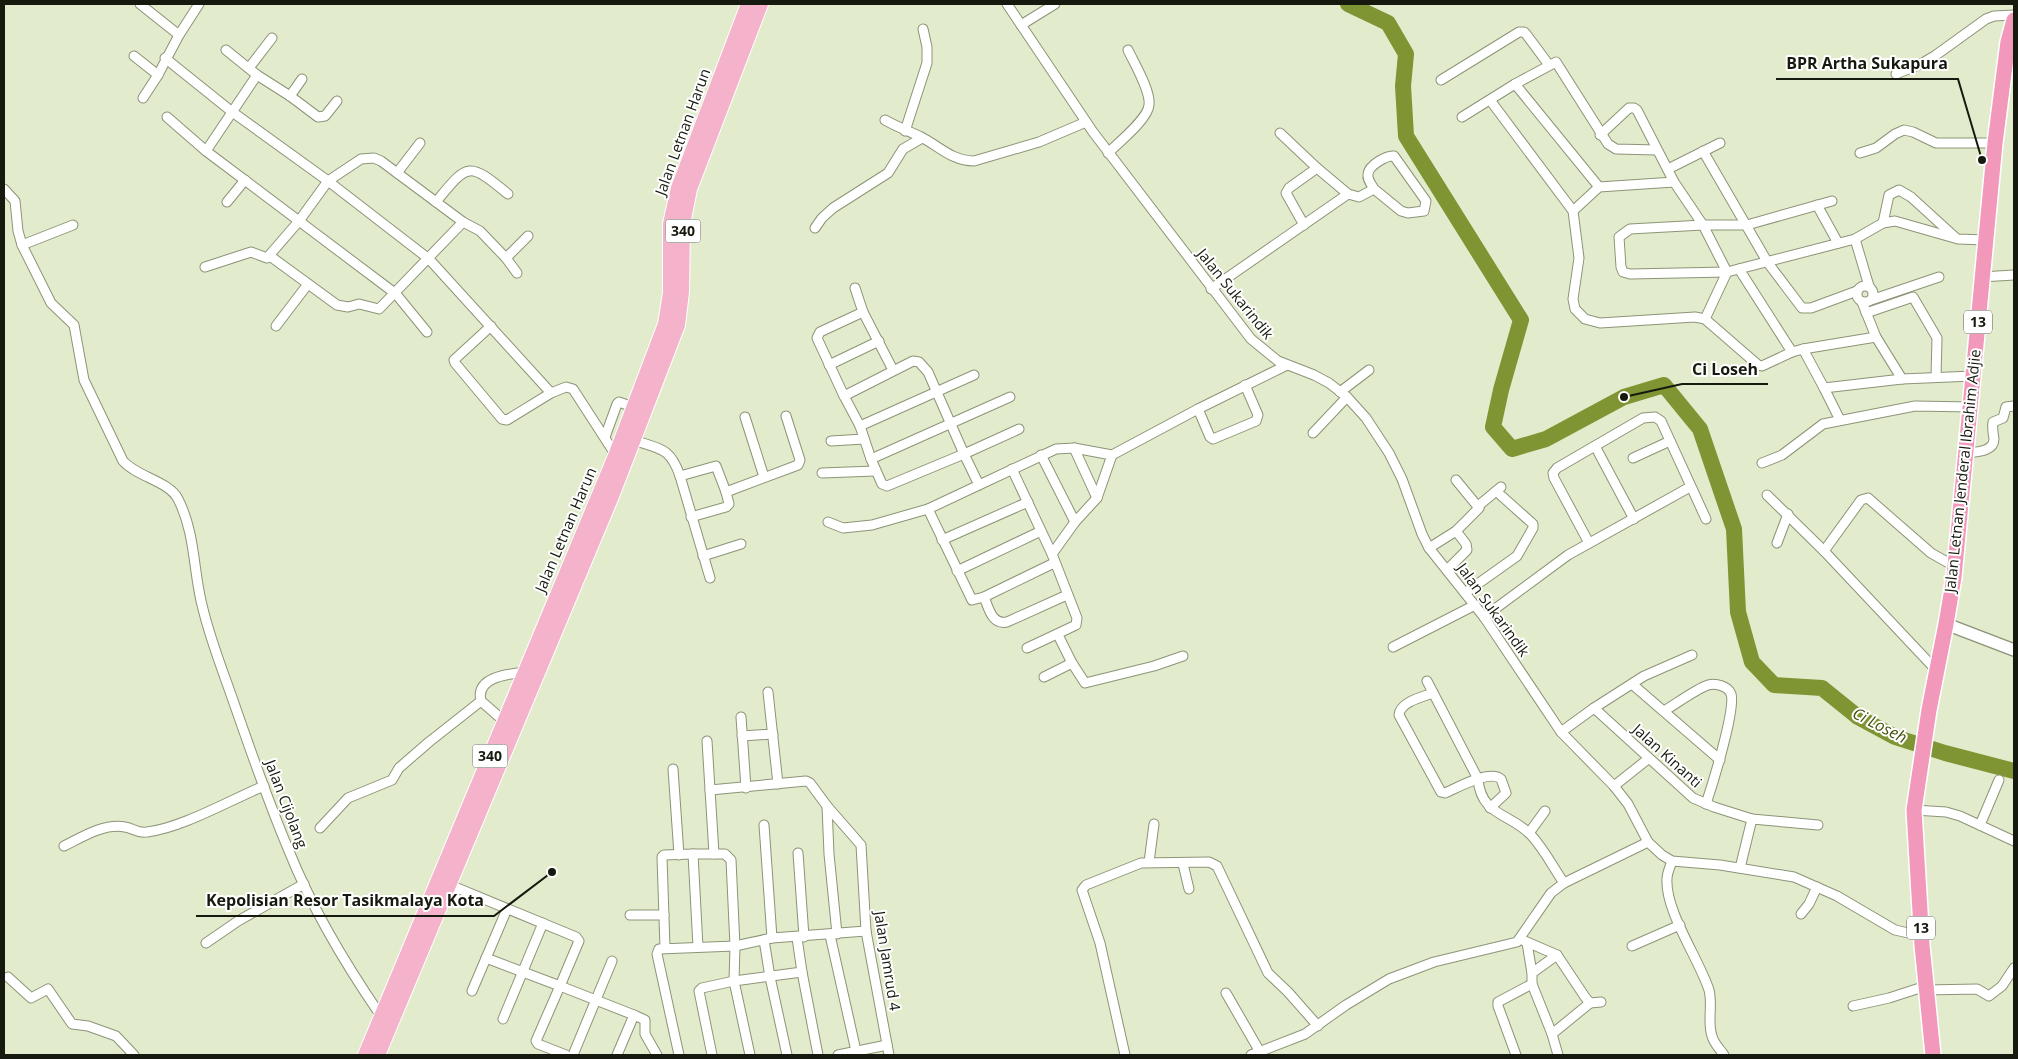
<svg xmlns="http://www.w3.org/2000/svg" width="2018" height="1059" viewBox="0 0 2018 1059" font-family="'Open Sans',sans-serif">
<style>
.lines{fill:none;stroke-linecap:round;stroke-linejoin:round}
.river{stroke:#7f9533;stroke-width:16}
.minor-casing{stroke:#8c9477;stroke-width:11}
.tertiary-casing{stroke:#8c9477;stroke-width:14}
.primary-casing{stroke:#fff;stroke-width:16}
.trunk-casing{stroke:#fff;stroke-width:18}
.minor{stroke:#fff;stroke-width:9}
.tertiary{stroke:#fff;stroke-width:11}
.primary{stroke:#f5b2cb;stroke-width:14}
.trunk{stroke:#f298ba;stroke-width:15}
.labels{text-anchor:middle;stroke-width:4;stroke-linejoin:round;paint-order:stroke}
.shield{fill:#fff;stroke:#5c5e56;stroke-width:1}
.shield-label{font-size:14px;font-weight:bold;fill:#16190e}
.street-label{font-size:15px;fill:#16190e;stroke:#fff}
.water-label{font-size:16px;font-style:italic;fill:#425007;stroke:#fff}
.leader{fill:none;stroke:#16190e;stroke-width:2}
.callout-dot{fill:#16190e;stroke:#fff;stroke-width:2}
.callout-label{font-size:16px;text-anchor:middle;font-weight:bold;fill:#16190e;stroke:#fff;stroke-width:4;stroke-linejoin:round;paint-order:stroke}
</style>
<rect width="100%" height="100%" fill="#e2eccc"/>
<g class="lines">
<!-- river -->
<path class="river" d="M1348 4 1388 23 1406 54 1403 86 1406 136 1521 320 1501 390 1493 427 1512 449 1546 439 1624 397 1664 385 1700 429 1734 529 1738 612 1752 662 1774 685 1822 688 1858 717 1895 737 1945 753 2014 771"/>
<defs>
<g id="minor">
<path d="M140 4 179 35"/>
<path d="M1007 4 1093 132 1251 339 1278 361 1314 375 1329 383 1347 397 1366 418 1389 453 1402 479 1422 534 1429 548 1484 617 1561 732 1614 786 1628 804 1648 842"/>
<path d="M1021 25 1055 4"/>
<path d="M226 50 257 75 290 96 318 117 325 116 337 101"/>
<path d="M134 56 158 75"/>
<path d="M165 58 231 111 328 181 429 259 551 393 566 387 573 389 617 457"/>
<path d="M249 68 272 38"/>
<path d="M1896 74 1921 64 1936 55 1986 19 1994 16 2014 15"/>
<path d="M1441 80 1519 32H1524L1526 34 1549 65"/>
<path d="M1515 84 1599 187"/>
<path d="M290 96 302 79"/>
<path d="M143 98 158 75 179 35 199 4"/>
<path d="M1490 100 1573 211 1579 258 1573 299 1575 309 1585 319 1600 323 1695 317 1705 319 1758 365 1762 366 1792 352 1803 349 1876 337"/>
<path d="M167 117 206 151 396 294 427 332"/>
<path d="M1462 117 1515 84 1556 62 1608 144 1616 149 1657 150"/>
<path d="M885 120C897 127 909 131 921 137 939 146 952 161 974 161L1039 142 1086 122"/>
<path d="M905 131 927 63V47L923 29"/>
<path d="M1600 135 1629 108H1634L1637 110 1674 182"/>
<path d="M206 151 257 75"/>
<path d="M1703 151 1768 263 1802 308H1811L1857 291"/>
<path d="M1108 153C1119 142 1148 119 1149 105 1151 91 1134 63 1128 50"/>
<path d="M1860 153 1876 148 1895 134 1904 130 1913 132 1936 143H1995"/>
<path d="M1668 169 1720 143"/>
<path d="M397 173 420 143"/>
<path d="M4 189 15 201 18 231 22 245 51 303 74 325 84 380 123 461C137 477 169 481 178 499 196 534 193 573 203 609 211 642 224 674 235 706 252 755 269 804 289 851 311 906 348 968 381 1016"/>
<path d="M1348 194 1359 197 1374 189 1401 211 1408 213 1424 211 1426 201 1394 156C1387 155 1369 165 1368 174 1367 179 1371 184 1374 189"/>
<path d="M1832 201 1747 225H1703L1630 229 1619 237 1621 267 1623 272 1630 274 1727 272 1855 239 1883 223 1895 221 1958 239 1985 240"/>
<path d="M227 202 245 180"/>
<path d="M436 202C468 163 468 161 508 194"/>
<path d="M1817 205 1838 243"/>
<path d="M1573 211 1599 187 1674 182 1703 225 1727 272 1705 319"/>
<path d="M1883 223 1889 195 1899 190 1911 197 1956 238"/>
<path d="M1304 225 1286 193 1289 188 1317 168"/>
<path d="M815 228 822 218 833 208 888 173 903 149 922 138"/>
<path d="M1855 239 1869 286"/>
<path d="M22 245 73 225"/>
<path d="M270 256 337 305 348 307 359 304 379 309 463 222"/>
<path d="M506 258 528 236"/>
<path d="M205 267 251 252 267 258 299 221 328 181 361 159 374 158 381 161 463 222 480 231 506 258 517 273"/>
<path d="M1739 269 1792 352"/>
<path d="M1981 277 2014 275"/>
<circle cx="1865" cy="294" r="8"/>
<path d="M855 288 863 312"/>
<path d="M1211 289 1348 194 1317 168 1280 133"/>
<path d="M1871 300 1939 277"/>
<path d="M1862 302 1876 337 1902 379"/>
<path d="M1866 313 1913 297 1937 338 1936 377"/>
<path d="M276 326 308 284"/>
<path d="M491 326 454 360 455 363 502 419 507 420 551 393"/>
<path d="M1803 349 1824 388 1902 379 1973 376"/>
<path d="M829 365 879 341"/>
<path d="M974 375 860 426 871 459 882 484 887 486 964 454 979 485 1056 449 1074 448 1112 455 1198 409 1287 365"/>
<path d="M1824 388 1840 420"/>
<path d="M1340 392 1369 370"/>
<path d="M844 396 817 338 820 332 863 312 893 370"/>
<path d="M1198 409 1210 437 1213 439 1256 421 1258 415 1245 385"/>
<path d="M745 417 764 477"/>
<path d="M860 426 844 396 913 361 919 362 928 372 964 454 1019 429"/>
<path d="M1313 433 1347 397"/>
<path d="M605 437 617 404 619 402 633 407"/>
<path d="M633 440C660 449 670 447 680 476L716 466 726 492 798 465 800 460 786 416"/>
<path d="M831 441 864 439"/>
<path d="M1595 446 1634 519"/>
<path d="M1074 448 1097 498"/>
<path d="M1966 453C1975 452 1994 452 1994 439 1993 433 1992 428 1993 422L2003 418 2006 407 2014 406"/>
<path d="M1041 455 1075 522"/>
<path d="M1633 458 1670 441"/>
<path d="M871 459 1010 397"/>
<path d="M1762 463 1782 455 1823 424 1915 406 1971 407"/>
<path d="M1012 469 1052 554"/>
<path d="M822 473 875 471"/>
<path d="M680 476 710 578"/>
<path d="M1767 495 1824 551 1937 671"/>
<path d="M1478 506 1501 487"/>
<path d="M928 509 972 600 984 597 1054 563"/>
<path d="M691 517 726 507 729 504 726 492"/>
<path d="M828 522 843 528 872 525 928 509 979 485"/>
<path d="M942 540 1028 502"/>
<path d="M1589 543 1554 478 1553 473 1557 468 1643 418 1655 417 1661 421 1706 519"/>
<path d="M1777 543 1788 514"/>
<path d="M1429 548 1456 531 1479 508 1456 480"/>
<path d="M1824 551 1861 500 1868 498 1931 553 1954 566"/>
<path d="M703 556 741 544"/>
<path d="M1447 570 1467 550 1466 544 1456 531"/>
<path d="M957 571 1041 531"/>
<path d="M1465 593 1517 556 1533 528V524L1496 491"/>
<path d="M984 597C989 609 992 625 1007 622L1067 595"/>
<path d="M1484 617 1568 555 1690 487"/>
<path d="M1058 635 1072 663 1085 683 1154 666 1183 656"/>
<path d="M1393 647 1475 605"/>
<path d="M1027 648 1076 625 1077 618 1052 554 1075 522 1097 498 1112 455"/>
<path d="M1044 677 1072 663"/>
<path d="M1427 681 1478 779C1481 816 1510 813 1531 835 1544 849 1553 867 1564 883"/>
<path d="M1632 684 1720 760"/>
<path d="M768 692 778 784"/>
<path d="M1433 693C1422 697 1400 702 1399 715L1441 792 1445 793C1457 788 1490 769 1501 779L1506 793 1490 808"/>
<path d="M1594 708 1693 798 1714 807 1752 819 1818 825"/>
<path d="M1664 711C1676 704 1696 689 1708 685 1716 683 1728 686 1731 694 1736 709 1712 786 1706 804"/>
<path d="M741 717 746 788"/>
<path d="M505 722 481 701C475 677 508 674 525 672"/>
<path d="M1561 732 1594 708 1644 676 1692 655"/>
<path d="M742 736 773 734"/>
<path d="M707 741 714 854H725L731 860 735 946 734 981 750 1055"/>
<path d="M673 769 679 855"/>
<path d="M1614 786 1648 759"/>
<path d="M710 790 806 781 810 783 827 806"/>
<path d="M1914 810 1946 812 1960 816 2014 841"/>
<path d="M764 825 772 938"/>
<path d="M1980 825 1999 780"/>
<path d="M320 828 348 798 392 780 399 768 429 742 481 701"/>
<path d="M1529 833 1545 811"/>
<path d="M64 846C82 837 104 823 125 827 133 828 138 834 147 832 182 828 230 800 264 786"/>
<path d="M798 853 804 937"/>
<path d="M1672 861C1670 867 1667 873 1667 879 1665 911 1699 959 1709 990 1713 1006 1707 1022 1712 1036 1714 1044 1720 1049 1724 1055"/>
<path d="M1149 862 1154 824"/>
<path d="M1183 864 1189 889"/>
<path d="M1740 868 1752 819"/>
<path d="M450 885 576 937 579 941 560 986 634 1015 617 1055"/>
<path d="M1801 914 1809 904 1817 887"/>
<path d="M630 915H664"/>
<path d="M837 934 829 854 827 806 861 845 866 931 889 1055"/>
<path d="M830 935 856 1051"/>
<path d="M1520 939 1557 955 1585 997 1590 1003 1601 1002"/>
<path d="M764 940 770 977 787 1055"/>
<path d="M206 943 238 921 304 884"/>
<path d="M1527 943 1532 973"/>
<path d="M1632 946 1680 925"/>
<path d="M698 947 693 854H714"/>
<path d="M665 948 662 857 664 855 693 854"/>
<path d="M486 958 560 986 536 1041 538 1044 566 1055"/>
<path d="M802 972 818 1055"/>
<path d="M8 977 31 998 48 989 72 1024 88 1026 116 1036 134 1055"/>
<path d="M1532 984 1552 1034 1590 1003"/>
<path d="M1926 990 1977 989 1989 996 2002 986 2014 968"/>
<path d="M472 991 507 909"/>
<path d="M1226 993 1260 1052"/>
<path d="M1853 1006 1889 998 1926 986"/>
<path d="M634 1015 645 1020V1034L657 1055"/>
<path d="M503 1019 543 923"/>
<path d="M1552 1034 1558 1055"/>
<path d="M573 1055 612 961"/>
<path d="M679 1055 657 954 659 949 735 946 772 938 866 931"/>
<path d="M712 1055 699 991 702 988 734 981 802 972 797 938"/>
<path d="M838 1055 887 1045"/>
<path d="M1125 1055 1100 943 1082 890 1086 885 1141 863 1209 862 1217 866 1268 973 1288 992 1318 1026"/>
<path d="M1251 1055 1305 1034 1346 1005 1389 979 1434 962 1517 942 1551 893 1564 883 1648 842 1662 855 1672 861 1720 865 1794 877 1837 896 1895 930 1922 936"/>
<path d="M1516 1055 1498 1006V1002L1532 984V973L1557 955"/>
</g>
<path id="tertiary" d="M1946 624 2014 650"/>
<g id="primary">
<path d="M365 1055 615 456 665 324 670 293V224L678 188 748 4"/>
<path d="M378 1055 612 496 678 325 682 292 683 224 690 189 761 4"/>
</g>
<path id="trunk" d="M1933 1055 1922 945 1914 810 1929 710 1946 624 1954 577 1995 143 2008 42 2014 20"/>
</defs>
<!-- minor casing -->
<use href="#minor" class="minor-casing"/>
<!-- tertiary casing -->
<use href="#tertiary" class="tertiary-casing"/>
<!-- primary casing -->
<use href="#primary" class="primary-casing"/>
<!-- trunk casing -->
<use href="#trunk" class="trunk-casing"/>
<!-- minor -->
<use href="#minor" class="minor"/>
<!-- tertiary -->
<use href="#tertiary" class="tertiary"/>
<!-- primary -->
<use href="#primary" class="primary"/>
<!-- trunk -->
<use href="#trunk" class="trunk"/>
</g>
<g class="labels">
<!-- shield labels -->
<g class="shield">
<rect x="665.5" y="219.5" width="35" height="23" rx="4"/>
<rect x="1964" y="310.5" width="28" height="23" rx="4"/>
<rect x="472.5" y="744.5" width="35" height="23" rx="4"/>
<rect x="1907" y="916.5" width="28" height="23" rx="4"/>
</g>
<g class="shield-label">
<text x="683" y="236">340</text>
<text x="1978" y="327">13</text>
<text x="490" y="761">340</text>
<text x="1921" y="933">13</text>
</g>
<!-- street labels -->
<g class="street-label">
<text transform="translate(683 132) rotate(-70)" y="5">Jalan Letnan Harun</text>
<text transform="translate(1235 294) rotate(51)" y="5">Jalan Sukarindik</text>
<text transform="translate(1963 471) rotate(-84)" y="5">Jalan Letnan Jenderal Ibrahim Adjie</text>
<text transform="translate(566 530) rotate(-67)" y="5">Jalan Letnan Harun</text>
<text transform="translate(1493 610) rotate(54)" y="5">Jalan Sukarindik</text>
<text transform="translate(1667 756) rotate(42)" y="5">Jalan Kinanti</text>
<text transform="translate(286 804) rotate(69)" y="5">Jalan Cijolang</text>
<text transform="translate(887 961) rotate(81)" y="5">Jalan Jamrud 4</text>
</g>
<!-- water labels -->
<g class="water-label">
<text transform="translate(1880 725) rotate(27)" y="6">Ci Loseh</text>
</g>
</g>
<!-- callouts -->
<path class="leader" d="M1982 160L1958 79H1776M1624 397L1682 384H1768M552 872L494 916H196"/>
<g class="callout-dot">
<circle cx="1982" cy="160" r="5"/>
<circle cx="1624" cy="397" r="5"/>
<circle cx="552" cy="872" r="5"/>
</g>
<g class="callout-label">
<text x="1867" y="69">BPR Artha Sukapura</text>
<text x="1725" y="375">Ci Loseh</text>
<text x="345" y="906">Kepolisian Resor Tasikmalaya Kota</text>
</g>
<!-- border -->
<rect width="2018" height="1059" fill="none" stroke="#16190e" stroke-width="10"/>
</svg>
